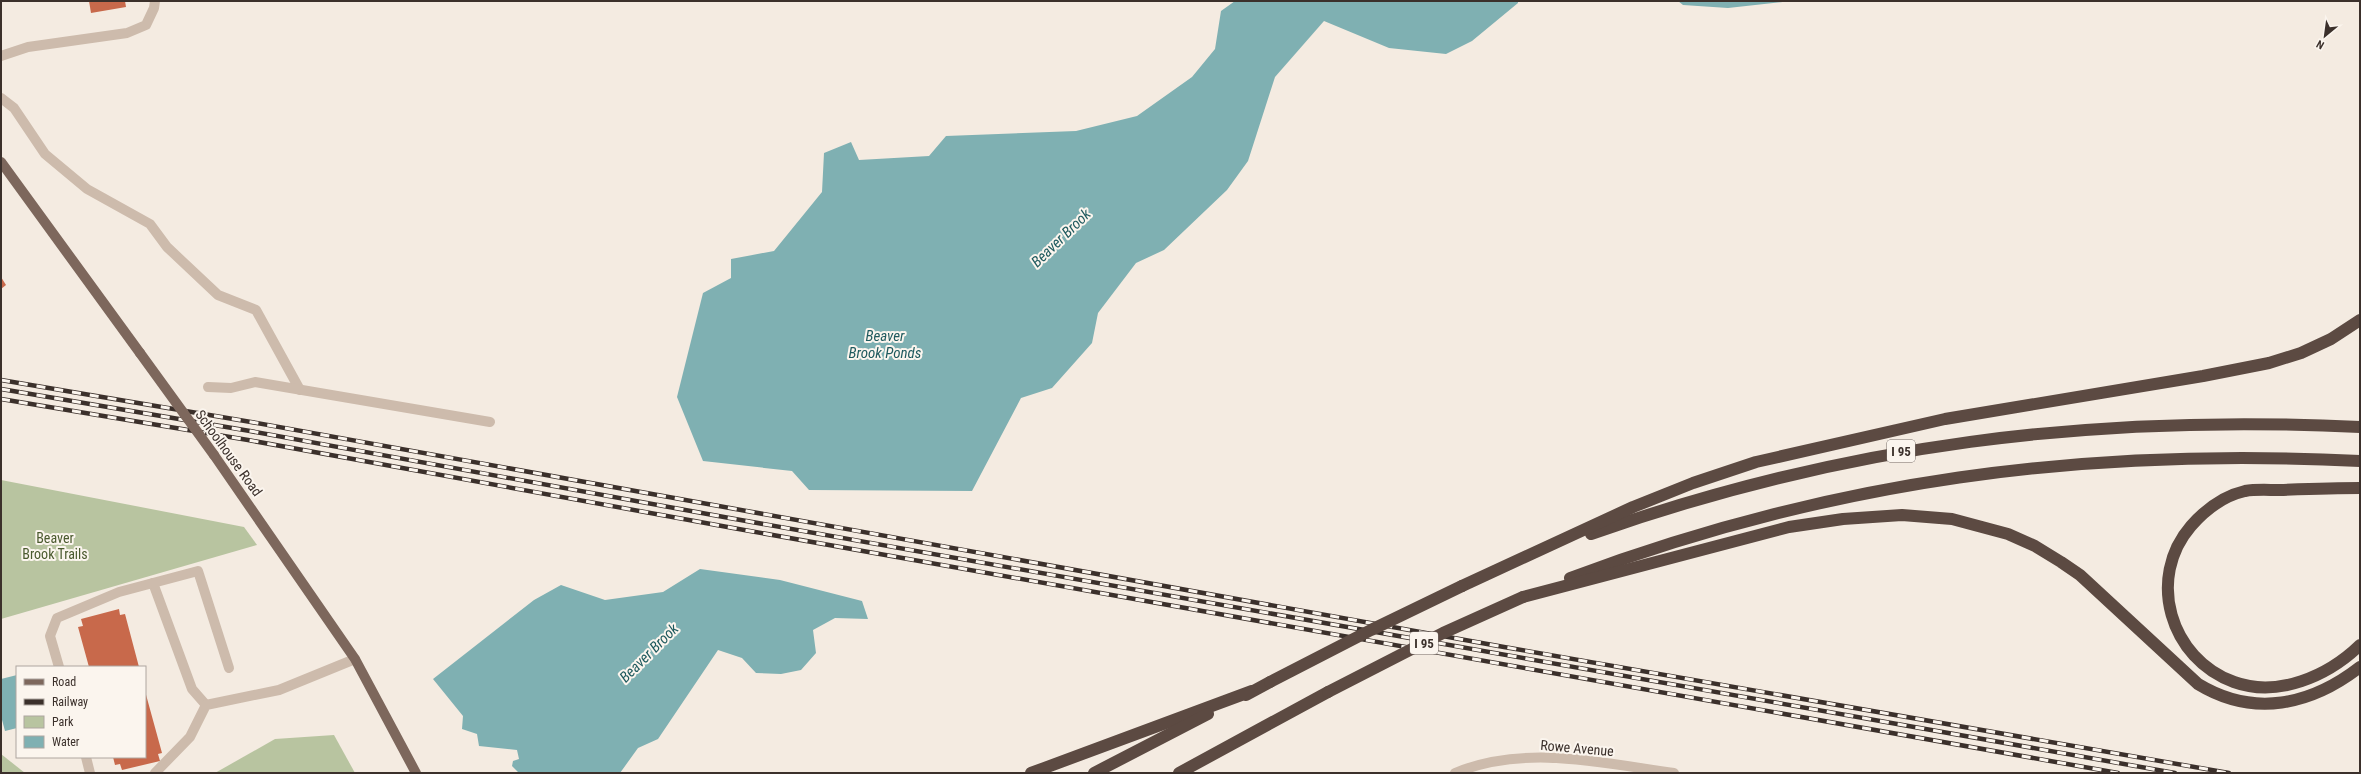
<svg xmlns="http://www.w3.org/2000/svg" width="2361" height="774" viewBox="0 0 2361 774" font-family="'Roboto Condensed',sans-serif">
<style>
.green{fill:#b8c4a0}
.water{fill:#7fb0b2}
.building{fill:#c8694b}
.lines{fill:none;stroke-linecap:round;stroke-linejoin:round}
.minor{stroke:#cdbbac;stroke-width:10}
.major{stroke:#7d675c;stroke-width:10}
.highway{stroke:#5c4a42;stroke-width:12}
.rail-casing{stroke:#3b302b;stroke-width:4.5}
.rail{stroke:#fbf5ee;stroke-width:3;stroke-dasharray:9;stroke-linecap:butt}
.major-bridge{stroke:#7d675c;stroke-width:10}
.highway-bridge{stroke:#5c4a42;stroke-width:12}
.labels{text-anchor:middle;stroke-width:4;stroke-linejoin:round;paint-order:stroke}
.shield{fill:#fbf5ee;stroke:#756b66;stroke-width:1}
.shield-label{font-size:13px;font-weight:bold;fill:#3b302b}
.street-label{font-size:14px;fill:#3b302b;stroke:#fbf5ee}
.park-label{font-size:14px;fill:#4a5a2e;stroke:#fbf5ee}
.water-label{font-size:15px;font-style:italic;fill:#1f5a5e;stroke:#fbf5ee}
</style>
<rect width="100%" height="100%" fill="#f4ebe1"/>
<!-- green -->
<g class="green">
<path d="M1 480 244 527 257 545 1 619Z"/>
<path d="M334 735 355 773H215L275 739Z"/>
<path d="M1 754 25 773H1Z"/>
</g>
<!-- water -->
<g class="water">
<path d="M1235 1H1518V3L1472 41 1446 54 1389 48 1324 21 1275 77 1248 161 1227 190 1164 250 1136 263 1098 313 1092 343 1052 388 1021 398 972 491 809 490 792 471 703 461 677 397 703 293 731 278V259L774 251 822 192 824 153 851 142 859 160 929 156 946 136 1076 131 1137 116 1192 77 1215 49 1221 11Z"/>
<path d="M1678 1H1792L1728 8 1683 5Z"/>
<path d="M700 569 780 580 862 601 868 619 835 618 813 630 816 653 801 670 781 674 756 673 742 658 718 650 658 739 638 748 620 773H519L512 766 513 761 519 759 517 750 479 746 477 734 462 729 463 716 433 679 534 600 561 585 605 600 663 592Z"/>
<path d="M17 675V728L5 731 1 716V679Z"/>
</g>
<!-- building -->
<g class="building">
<path d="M89 1H125L126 7 91 13Z"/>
<path d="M1 277 6 285 1 289Z"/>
<path d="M119 609 120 615 125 614 139 667H89L78 627 83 626 81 619Z"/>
<path d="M145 691 162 753 158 754 160 761 122 770 120 764 115 765 113 757H145Z"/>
</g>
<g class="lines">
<!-- minor -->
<g class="minor">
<path d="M1 56 28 47 127 33 146 25 154 8 155 1"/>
<path d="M1 98 14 108 45 154 87 189 150 224 167 247 218 295 256 310 300 390"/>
<path d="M208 387 231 388 255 382 490 422"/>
<path d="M153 583 192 689 206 705"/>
<path d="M59 667 50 636 57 618 119 592 198 571 229 668"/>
<path d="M86 757 90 773"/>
<path d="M155 773 190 737 206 705 279 690 355 659"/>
<path d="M1455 773C1524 744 1603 763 1674 773"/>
</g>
<!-- major -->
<g class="major">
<path d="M1 162 140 353"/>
<path d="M214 455 355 659 416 773"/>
</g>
<!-- highway -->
<g class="highway">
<path d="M2360 488C2333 488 2306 489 2279 490 2268 490 2256 489 2245 491 2223 496 2205 510 2191 526 2146 578 2170 659 2234 682 2278 698 2328 676 2360 645"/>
<path d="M1591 534C1846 444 2091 414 2360 427"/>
<path d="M1570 578C1832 480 2082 447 2360 461"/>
<path d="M1462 586 1633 507 1693 483 1756 462 1945 419 2203 376 2269 363 2301 353 2331 339 2360 320"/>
<path d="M1523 597 1789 527 1843 519 1902 515 1952 519 2008 534 2035 546 2061 562 2080 575 2198 684C2254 718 2311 705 2360 667"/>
<path d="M1246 695 1270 682"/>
<path d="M1031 773 1252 691"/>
<path d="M1094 773 1208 714"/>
<path d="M1179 773 1328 692"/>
</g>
<defs>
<g id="rail">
<path d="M1 380 251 422 1504 647 2229 773"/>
<path d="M1 389 250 431 735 519 2175 773"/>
<path d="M1 399 248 440 733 528 2118 773"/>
</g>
</defs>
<!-- rail casing -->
<use href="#rail" class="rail-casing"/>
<!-- rail -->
<use href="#rail" class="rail"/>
<!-- major-bridge -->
<path class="major-bridge" d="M140 353 214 455"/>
<!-- highway-bridge -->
<g class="highway-bridge">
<path d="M1270 682 1371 630 1462 586"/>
<path d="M1328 692 1443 633 1523 597"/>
</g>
</g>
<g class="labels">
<!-- shield labels -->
<g class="shield">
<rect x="1887" y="440" width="28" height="22" rx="3"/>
<rect x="1410" y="632" width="28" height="22" rx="3"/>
</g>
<g class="shield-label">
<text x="1901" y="456">I 95</text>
<text x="1424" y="648">I 95</text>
</g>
<!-- street labels -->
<g class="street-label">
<text transform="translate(229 453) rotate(54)" y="5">Schoolhouse Road</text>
<text transform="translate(1577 748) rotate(5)" y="5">Rowe Avenue</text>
</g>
<!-- park labels -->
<g class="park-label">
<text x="55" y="543">Beaver<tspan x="55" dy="16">Brook Trails</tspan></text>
</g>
<!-- water labels -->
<g class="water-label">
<text transform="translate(1061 238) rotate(-44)" y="5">Beaver Brook</text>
<text x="885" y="341">Beaver<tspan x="885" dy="17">Brook Ponds</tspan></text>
<text transform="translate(649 653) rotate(-45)" y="5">Beaver Brook</text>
</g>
</g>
<!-- border -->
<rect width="2361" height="774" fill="none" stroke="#3b302b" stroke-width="4"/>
<!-- legend -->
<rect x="16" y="666" width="130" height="92" fill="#fbf5ee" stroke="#aea6a0"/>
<rect x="24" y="679" width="20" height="6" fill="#7d675c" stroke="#aea6a0"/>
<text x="52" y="686" font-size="12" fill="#3b302b">Road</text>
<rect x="24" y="699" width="20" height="6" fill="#3b302b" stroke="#aea6a0"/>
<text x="52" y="706" font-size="12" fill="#3b302b">Railway</text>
<rect x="24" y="716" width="20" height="12" fill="#b8c4a0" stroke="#aea6a0"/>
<text x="52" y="726" font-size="12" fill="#3b302b">Park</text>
<rect x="24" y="736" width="20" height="12" fill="#7fb0b2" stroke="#aea6a0"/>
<text x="52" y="746" font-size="12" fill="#3b302b">Water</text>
<!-- north arrow -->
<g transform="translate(2325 36) rotate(209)" stroke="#fbf5ee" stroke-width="3" paint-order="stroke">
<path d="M0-3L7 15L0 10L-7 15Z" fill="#3b302b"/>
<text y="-6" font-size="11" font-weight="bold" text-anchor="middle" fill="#3b302b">N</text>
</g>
</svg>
